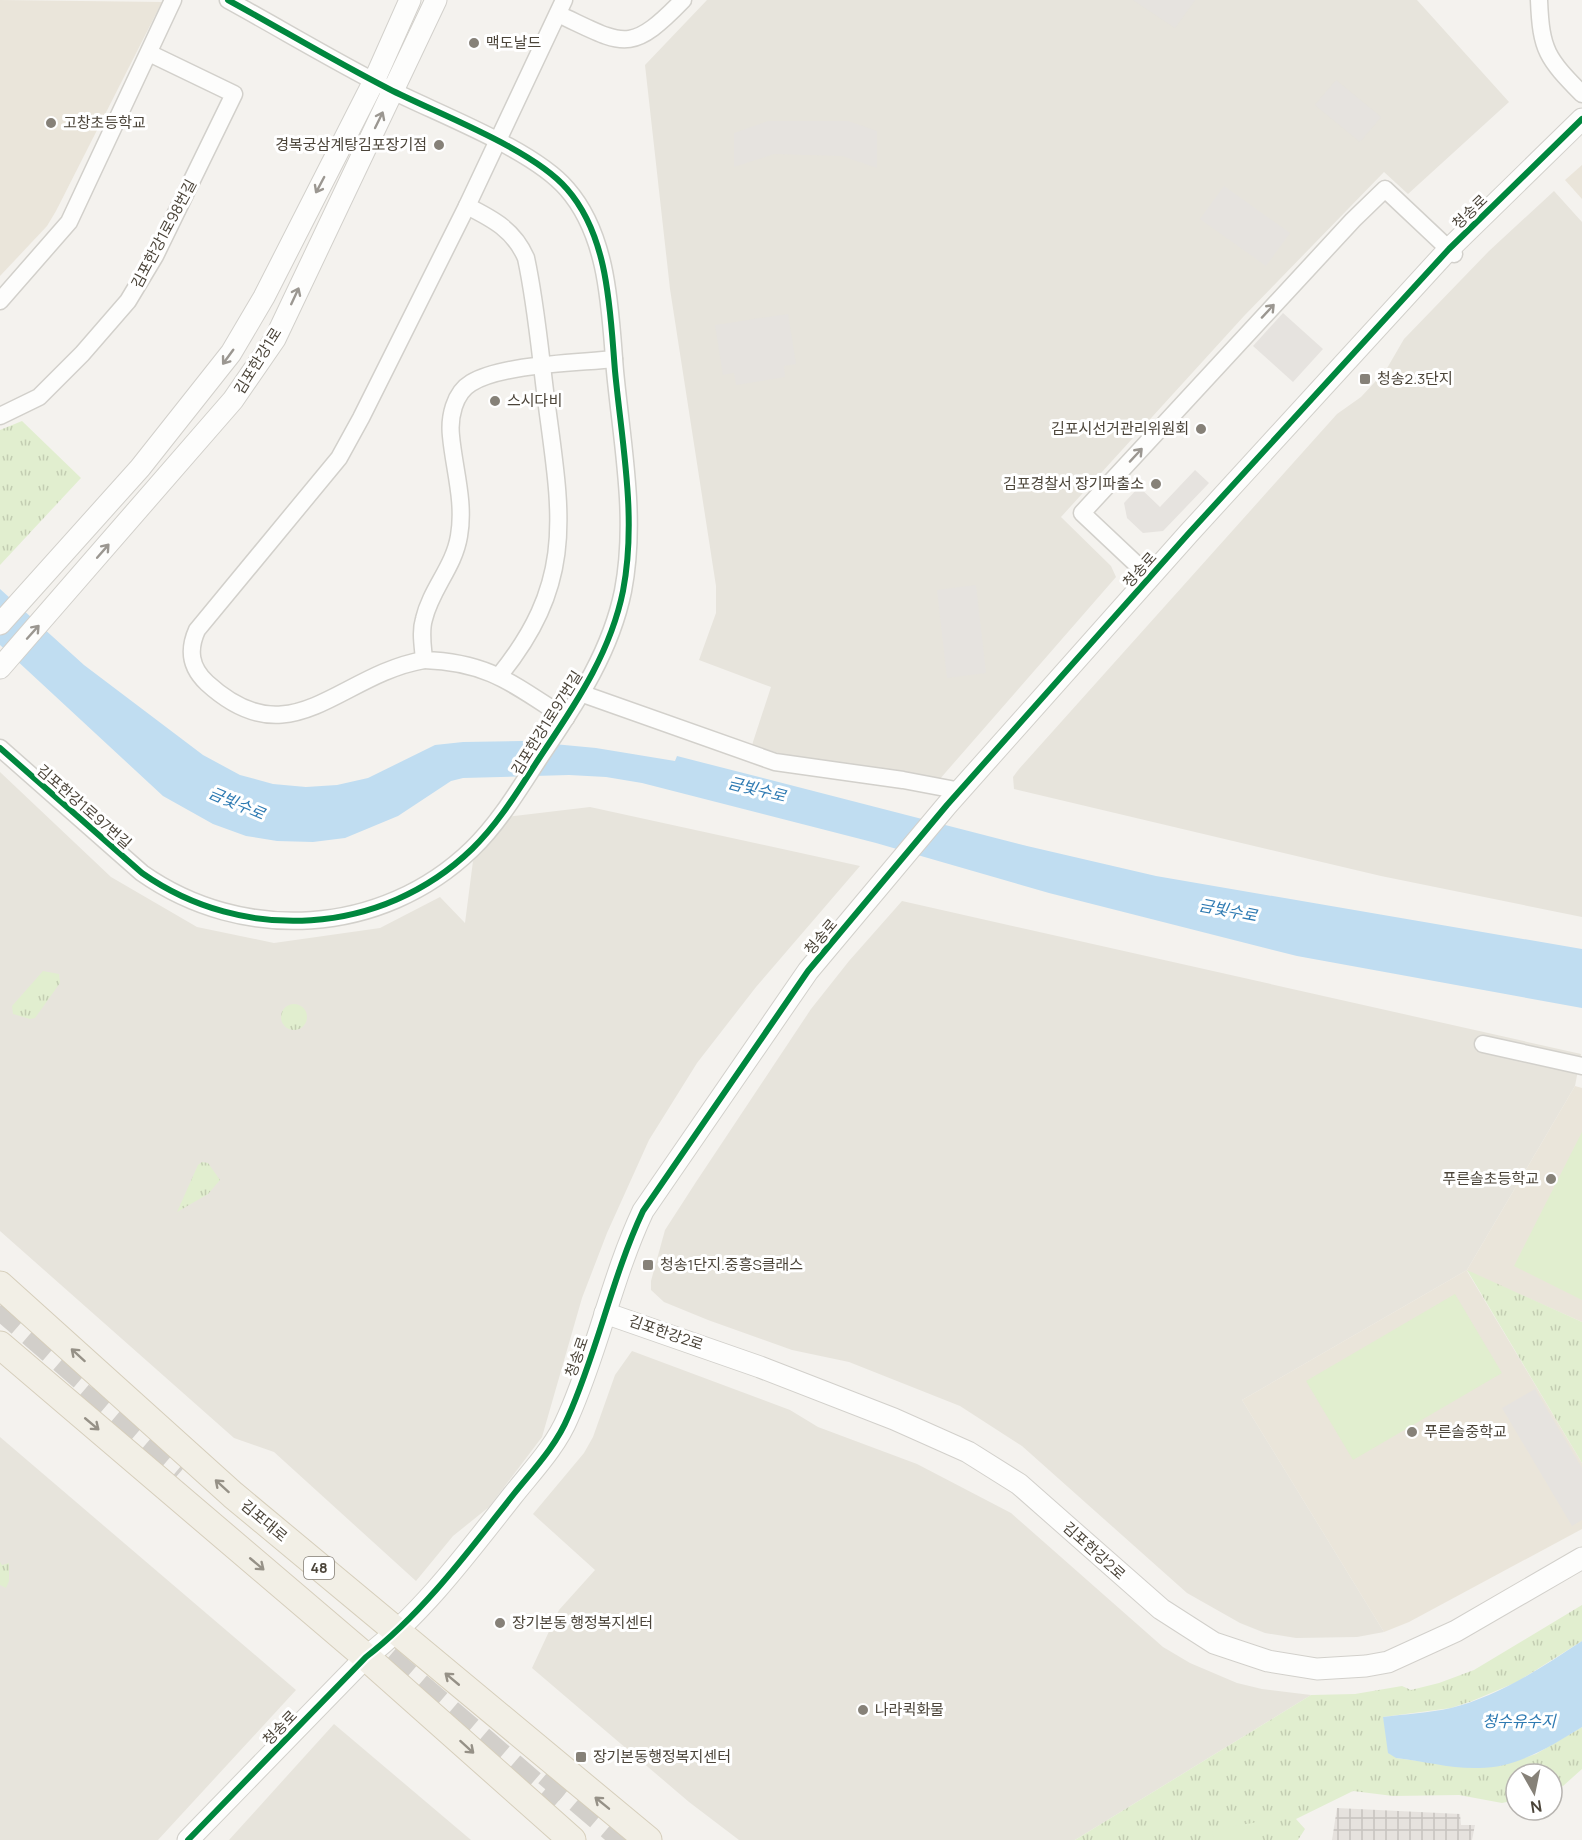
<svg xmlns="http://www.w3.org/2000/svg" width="1582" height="1840" viewBox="0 0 1582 1840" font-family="Manrope,'Noto Sans KR',sans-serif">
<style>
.residential{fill:#e7e4dc}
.industrial{fill:url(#industrial-grid)}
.education{fill:#eae5da}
.grass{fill:url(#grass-tufts)}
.garden{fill:#e1eecf}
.parking{fill:#e6e3df}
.water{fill:#c0ddf1}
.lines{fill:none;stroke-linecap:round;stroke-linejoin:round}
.primary-tunnel{stroke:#d2cfca;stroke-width:27;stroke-dasharray:27 14;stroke-linecap:butt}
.minor-casing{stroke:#d2d0cb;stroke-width:19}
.tertiary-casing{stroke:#d2d0cb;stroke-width:23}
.primary-casing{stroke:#d6cebb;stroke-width:29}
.minor{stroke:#fdfdfc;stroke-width:16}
.tertiary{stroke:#fdfdfc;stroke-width:21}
.primary{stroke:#f2efe6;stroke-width:27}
.cycleway-casing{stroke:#fff;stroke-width:10}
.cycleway{stroke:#00873e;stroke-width:6}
.oneway{stroke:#9b9791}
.oneway2{stroke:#969187}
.poi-dot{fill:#868178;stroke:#fff;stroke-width:2}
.labels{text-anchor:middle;stroke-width:6;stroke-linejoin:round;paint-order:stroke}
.shield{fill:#fff;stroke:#817c74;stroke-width:1.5}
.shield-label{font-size:14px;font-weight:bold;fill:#4b4439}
.poi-label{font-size:15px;fill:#4b4439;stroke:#fff;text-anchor:start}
.street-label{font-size:15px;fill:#4b4439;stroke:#fff}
.water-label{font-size:16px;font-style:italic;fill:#2e7ab2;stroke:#fff}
</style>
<defs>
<pattern id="industrial-grid" width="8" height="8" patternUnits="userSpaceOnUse" patternTransform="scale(1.5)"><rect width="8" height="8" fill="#e6e2de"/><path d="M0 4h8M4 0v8" fill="none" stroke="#c7c3bf"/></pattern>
<pattern id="grass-tufts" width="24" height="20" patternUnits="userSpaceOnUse" patternTransform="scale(1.5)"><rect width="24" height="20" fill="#e1eecf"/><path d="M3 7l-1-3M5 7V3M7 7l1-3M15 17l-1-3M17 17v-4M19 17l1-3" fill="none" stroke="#c3cdb2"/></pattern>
</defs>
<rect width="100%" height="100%" fill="#f4f2ee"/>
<!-- residential -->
<g class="residential">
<path d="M707 0H1417L1509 102 1408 194 1384 172 1244 316 1061 517 1111 566 1116 577 939 780 792 757 752 745 771 687 699 660 716 613V586L670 289 645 65Z"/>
<path d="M1554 191 1582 222V917L1381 876 1014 789 1013 777 1019 769 1337 414 1361 397 1386 370 1404 339 1489 251Z"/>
<path d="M0 772 111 877 197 927 274 943 380 928 440 897 465 923 473 861 506 817 590 807 860 866 756 987 697 1063 649 1140 607 1233 582 1298 542 1437 489 1507 453 1536 416 1581 274 1452 234 1438 0 1231Z"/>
<path d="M902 901 1581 1054 1575 1086 1467 1270 1242 1400 1384 1632 1357 1637 1296 1638 1265 1633 1240 1623 1187 1593 1022 1446 960 1406 849 1362 792 1350 708 1320 664 1302 651 1290V1281L665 1230 696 1182 811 1009 849 961Z"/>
<path d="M632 1351 790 1410 818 1427 917 1464 1011 1513 1163 1647 1190 1663 1237 1683 1262 1689 1311 1695 1075 1840H739L689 1802 532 1668 559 1610 595 1570 533 1514 584 1453 593 1437 615 1375Z"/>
<path d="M0 1437 296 1690 158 1840H0Z"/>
<path d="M334 1724 471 1840H229Z"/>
</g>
<!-- industrial -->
<path class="industrial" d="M1337 1808 1460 1814 1461 1825H1475L1472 1840H1332Z"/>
<!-- education -->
<g class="education">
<path d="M0 0 162 2 56 211 47 226 0 276Z"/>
<path d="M1582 165V199L1565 180Z"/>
<path d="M1575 1086 1582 1088V1322L1467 1271 1582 1463V1529L1409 1622 1384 1632 1242 1400 1467 1270Z"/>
</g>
<!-- grass -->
<g class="grass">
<path d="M22 421 81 478 0 565V430Z"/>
<path d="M43 971 59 974 60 983 35 1018 30 1019 13 1014 12 1006Z"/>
<circle cx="294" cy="1017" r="13"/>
<path d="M202 1162 208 1163 220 1180 208 1194 177 1212 198 1165Z"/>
<path d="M1467 1270 1582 1322V1463Z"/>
<path d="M0 1562 2 1565 9 1563V1581L6 1588 0 1585Z"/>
<path d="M1582 1605V1641L1517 1682 1472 1701 1451 1708 1383 1717 1396 1758 1463 1767 1499 1766 1536 1754 1582 1727V1769L1563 1786 1552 1790V1774H1516V1800L1502 1803 1459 1795 1393 1796 1353 1791 1296 1819 1305 1829 1298 1840H1075L1311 1695 1355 1694 1402 1686 1411 1690 1439 1683 1474 1670Z"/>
</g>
<!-- garden -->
<g class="garden">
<path d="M1582 1132V1300L1514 1266Z"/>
<path d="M1455 1294 1502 1373 1353 1460 1306 1381Z"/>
<path d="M1258 1822 1261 1840H1214L1212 1830Z"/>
</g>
<!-- parking -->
<g class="parking">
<path d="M1133 0H1195L1175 28Z"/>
<path d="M1336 80 1381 117 1360 142 1315 105Z"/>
<path d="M768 121H848L877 131V168L842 156 774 154 734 167V133Z"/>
<path d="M1224 186 1290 233 1266 266 1200 219Z"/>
<path d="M1283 313 1323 349 1293 382 1253 346Z"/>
<path d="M788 314 796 364 784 366 785 377 736 385 734 373 723 375 715 325Z"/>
<path d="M1195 470 1209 483 1163 531 1143 533 1127 518 1124 503 1139 487 1160 507Z"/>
<path d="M976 585 986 673 947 678 937 590Z"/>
<path d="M1535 1389 1582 1468V1520L1572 1526 1502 1408Z"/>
</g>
<!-- water -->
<g class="water">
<path d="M0 589 84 665 203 755 240 775 273 784 306 787 337 785 368 778 435 745 463 742 522 741 596 748 675 761 677 756 1027 846 1156 876 1582 949V1008L1297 956 1049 893 876 843 642 783 606 777 569 775 463 778 451 781 398 816 345 838 313 842 277 841 246 836 213 824 163 796 0 645Z"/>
<path d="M1582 1641V1727C1551 1746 1517 1768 1479 1768 1452 1769 1423 1761 1396 1758L1388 1753 1383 1717C1405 1714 1429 1713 1451 1708 1499 1696 1541 1668 1582 1641Z"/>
</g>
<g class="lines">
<!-- primary-tunnel -->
<g class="primary-tunnel">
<path d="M0 1306 109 1400"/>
<path d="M80 1395 176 1477"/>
<path d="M387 1659 556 1804"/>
<path d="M547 1773 626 1840"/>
</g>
<defs>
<g id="minor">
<path d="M1539 0C1541 51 1547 58 1582 94"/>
<path d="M558 14C623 44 629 56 683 0"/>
<path d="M467 206C493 219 514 230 526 258 536 304 540 352 546 399 561 513 577 580 499 676"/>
<path d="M0 301 69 222 173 0"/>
<path d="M0 416 39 397 82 354 128 301 155 256 234 94 149 53"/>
<path d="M1150 577 1082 513 1353 220 1385 189 1454 254"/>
<path d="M424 660C338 675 291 760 207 683 190 667 188 650 197 630L339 458 361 418 467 206 564 0"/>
<path d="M583 694 775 762 903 780 961 791"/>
<path d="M566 718C514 685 489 662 424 660 423 646 420 632 424 619 431 589 454 567 459 536 465 502 454 469 451 436 449 418 454 393 471 383 502 364 577 363 614 359"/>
<path d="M0 748 142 873C243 944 382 936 472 849 502 820 523 782 546 748 579 699 611 650 623 591 637 518 622 444 615 371 610 311 609 237 567 189 533 149 438 114 389 89 334 61 281 29 228 0"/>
<path d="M1483 1044 1582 1066"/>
</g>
<g id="tertiary">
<path d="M0 624 140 468 231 353 264 297 374 81 410 0"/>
<path d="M0 668 233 400 275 339 436 0"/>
<path d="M605 1313 760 1367 894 1419 968 1452 1019 1484 1161 1609 1214 1643 1268 1661 1317 1669 1366 1666 1388 1662 1456 1631 1582 1558"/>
<path d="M188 1840 366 1657C423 1613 468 1552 513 1495 533 1470 556 1446 568 1417 598 1350 612 1277 643 1211L808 971 947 805 1189 533 1449 249 1582 119"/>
</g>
<g id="primary">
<path d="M0 1285 233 1495 648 1840"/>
<path d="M0 1345 366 1657 572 1840"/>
</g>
</defs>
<!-- minor casing -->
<use href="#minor" class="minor-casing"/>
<!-- tertiary casing -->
<use href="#tertiary" class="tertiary-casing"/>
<!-- primary casing -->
<use href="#primary" class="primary-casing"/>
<!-- minor -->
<use href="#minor" class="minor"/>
<!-- tertiary -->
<use href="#tertiary" class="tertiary"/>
<!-- primary -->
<use href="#primary" class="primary"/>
<defs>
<g id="cycleway">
<path d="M0 748 142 873C243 944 382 936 472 849 502 820 523 782 546 748 579 699 611 650 623 591 637 518 622 444 615 371 610 311 609 237 567 189 533 149 438 114 389 89 334 61 281 29 228 0"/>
<path d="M188 1840 366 1657C423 1613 468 1552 513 1495 533 1470 556 1446 568 1417 598 1350 612 1277 643 1211L808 971 947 805 1189 533 1449 249 1582 119"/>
</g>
</defs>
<!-- cycleway casing -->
<use href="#cycleway" class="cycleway-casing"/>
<!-- cycleway -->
<use href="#cycleway" class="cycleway"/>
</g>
<!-- one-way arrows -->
<defs><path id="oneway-shaft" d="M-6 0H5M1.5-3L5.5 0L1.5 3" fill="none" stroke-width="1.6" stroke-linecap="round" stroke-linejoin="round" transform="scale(1.5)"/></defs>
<g class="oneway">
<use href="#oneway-shaft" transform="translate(379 120) rotate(-64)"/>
<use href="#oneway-shaft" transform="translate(320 185) rotate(118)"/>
<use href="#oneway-shaft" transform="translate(295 296) rotate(-65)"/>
<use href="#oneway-shaft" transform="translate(1268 311) rotate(-47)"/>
<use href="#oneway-shaft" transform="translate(228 357) rotate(126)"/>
<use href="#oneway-shaft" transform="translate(1136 455) rotate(-47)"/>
<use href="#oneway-shaft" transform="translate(103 551) rotate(-49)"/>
<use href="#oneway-shaft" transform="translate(33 632) rotate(-48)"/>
</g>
<g class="oneway2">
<use href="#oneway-shaft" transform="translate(78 1355) rotate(-138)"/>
<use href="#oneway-shaft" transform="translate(92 1424) rotate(40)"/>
<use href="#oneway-shaft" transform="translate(222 1486) rotate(-138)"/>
<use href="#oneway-shaft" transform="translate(257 1564) rotate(40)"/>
<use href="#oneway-shaft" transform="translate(452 1679) rotate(-140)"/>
<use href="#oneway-shaft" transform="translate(467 1747) rotate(42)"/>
<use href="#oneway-shaft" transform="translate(602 1803) rotate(-141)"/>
</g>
<!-- markers -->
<g class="poi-dot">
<circle cx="474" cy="43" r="6"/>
<circle cx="51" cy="123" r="6"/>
<circle cx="439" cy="145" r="6"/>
<rect x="1359" y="373" width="12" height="12" rx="3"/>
<circle cx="495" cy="401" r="6"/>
<circle cx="1201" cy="429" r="6"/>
<circle cx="1156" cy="484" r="6"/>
<circle cx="1551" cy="1179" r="6"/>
<rect x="642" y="1259" width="12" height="12" rx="3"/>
<circle cx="1412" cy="1432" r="6"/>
<circle cx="500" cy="1623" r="6"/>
<circle cx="863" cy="1710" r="6"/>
<rect x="575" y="1751" width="12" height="12" rx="3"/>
</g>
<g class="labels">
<!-- shield labels -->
<rect class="shield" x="304" y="1557" width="30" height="22" rx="4.5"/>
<g class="shield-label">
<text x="319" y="1573">48</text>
</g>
<!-- poi labels -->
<g class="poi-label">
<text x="486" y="48">맥도날드</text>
<text x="63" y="128">고창초등학교</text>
<text x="427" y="150" text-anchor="end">경복궁삼계탕김포장기점</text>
<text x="1377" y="384">청송2.3단지</text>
<text x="507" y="406">스시다비</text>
<text x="1189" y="434" text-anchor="end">김포시선거관리위원회</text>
<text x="1144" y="489" text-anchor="end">김포경찰서 장기파출소</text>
<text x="1539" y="1184" text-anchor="end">푸른솔초등학교</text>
<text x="660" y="1270">청송1단지.중흥S클래스</text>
<text x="1424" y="1437">푸른솔중학교</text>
<text x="512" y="1628">장기본동 행정복지센터</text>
<text x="875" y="1715">나라퀵화물</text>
<text x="593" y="1762">장기본동행정복지센터</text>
</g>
<!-- street labels -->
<g class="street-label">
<text transform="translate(1470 212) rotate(-44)" y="5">청송로</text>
<text transform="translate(164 234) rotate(-62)" y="5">김포한강1로98번길</text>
<text transform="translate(258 361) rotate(-58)" y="5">김포한강1로</text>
<text transform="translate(1140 570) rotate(-48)" y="5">청송로</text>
<text transform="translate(547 723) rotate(-58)" y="5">김포한강1로97번길</text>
<text transform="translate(84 807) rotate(41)" y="5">김포한강1로97번길</text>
<text transform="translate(821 937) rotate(-50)" y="5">청송로</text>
<text transform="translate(666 1333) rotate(19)" y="5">김포한강2로</text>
<text transform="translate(577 1357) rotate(-71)" y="5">청송로</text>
<text transform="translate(264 1521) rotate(40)" y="5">김포대로</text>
<text transform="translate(1094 1551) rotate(42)" y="5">김포한강2로</text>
<text transform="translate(280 1728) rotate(-46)" y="5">청송로</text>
</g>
<!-- water labels -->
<g class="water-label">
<text transform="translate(757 789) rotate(14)" y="6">금빛수로</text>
<text transform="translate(237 803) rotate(23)" y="6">금빛수로</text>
<text transform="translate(1228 910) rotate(11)" y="6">금빛수로</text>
<text x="1519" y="1727">청수유수지</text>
</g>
</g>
<!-- north arrow -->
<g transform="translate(1534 1792) rotate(171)"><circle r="28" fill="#ffffff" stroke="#b7b4b0" stroke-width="1.5"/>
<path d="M0-4.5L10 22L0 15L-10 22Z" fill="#868178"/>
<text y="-9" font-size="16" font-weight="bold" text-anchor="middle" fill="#4b4439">N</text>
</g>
</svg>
